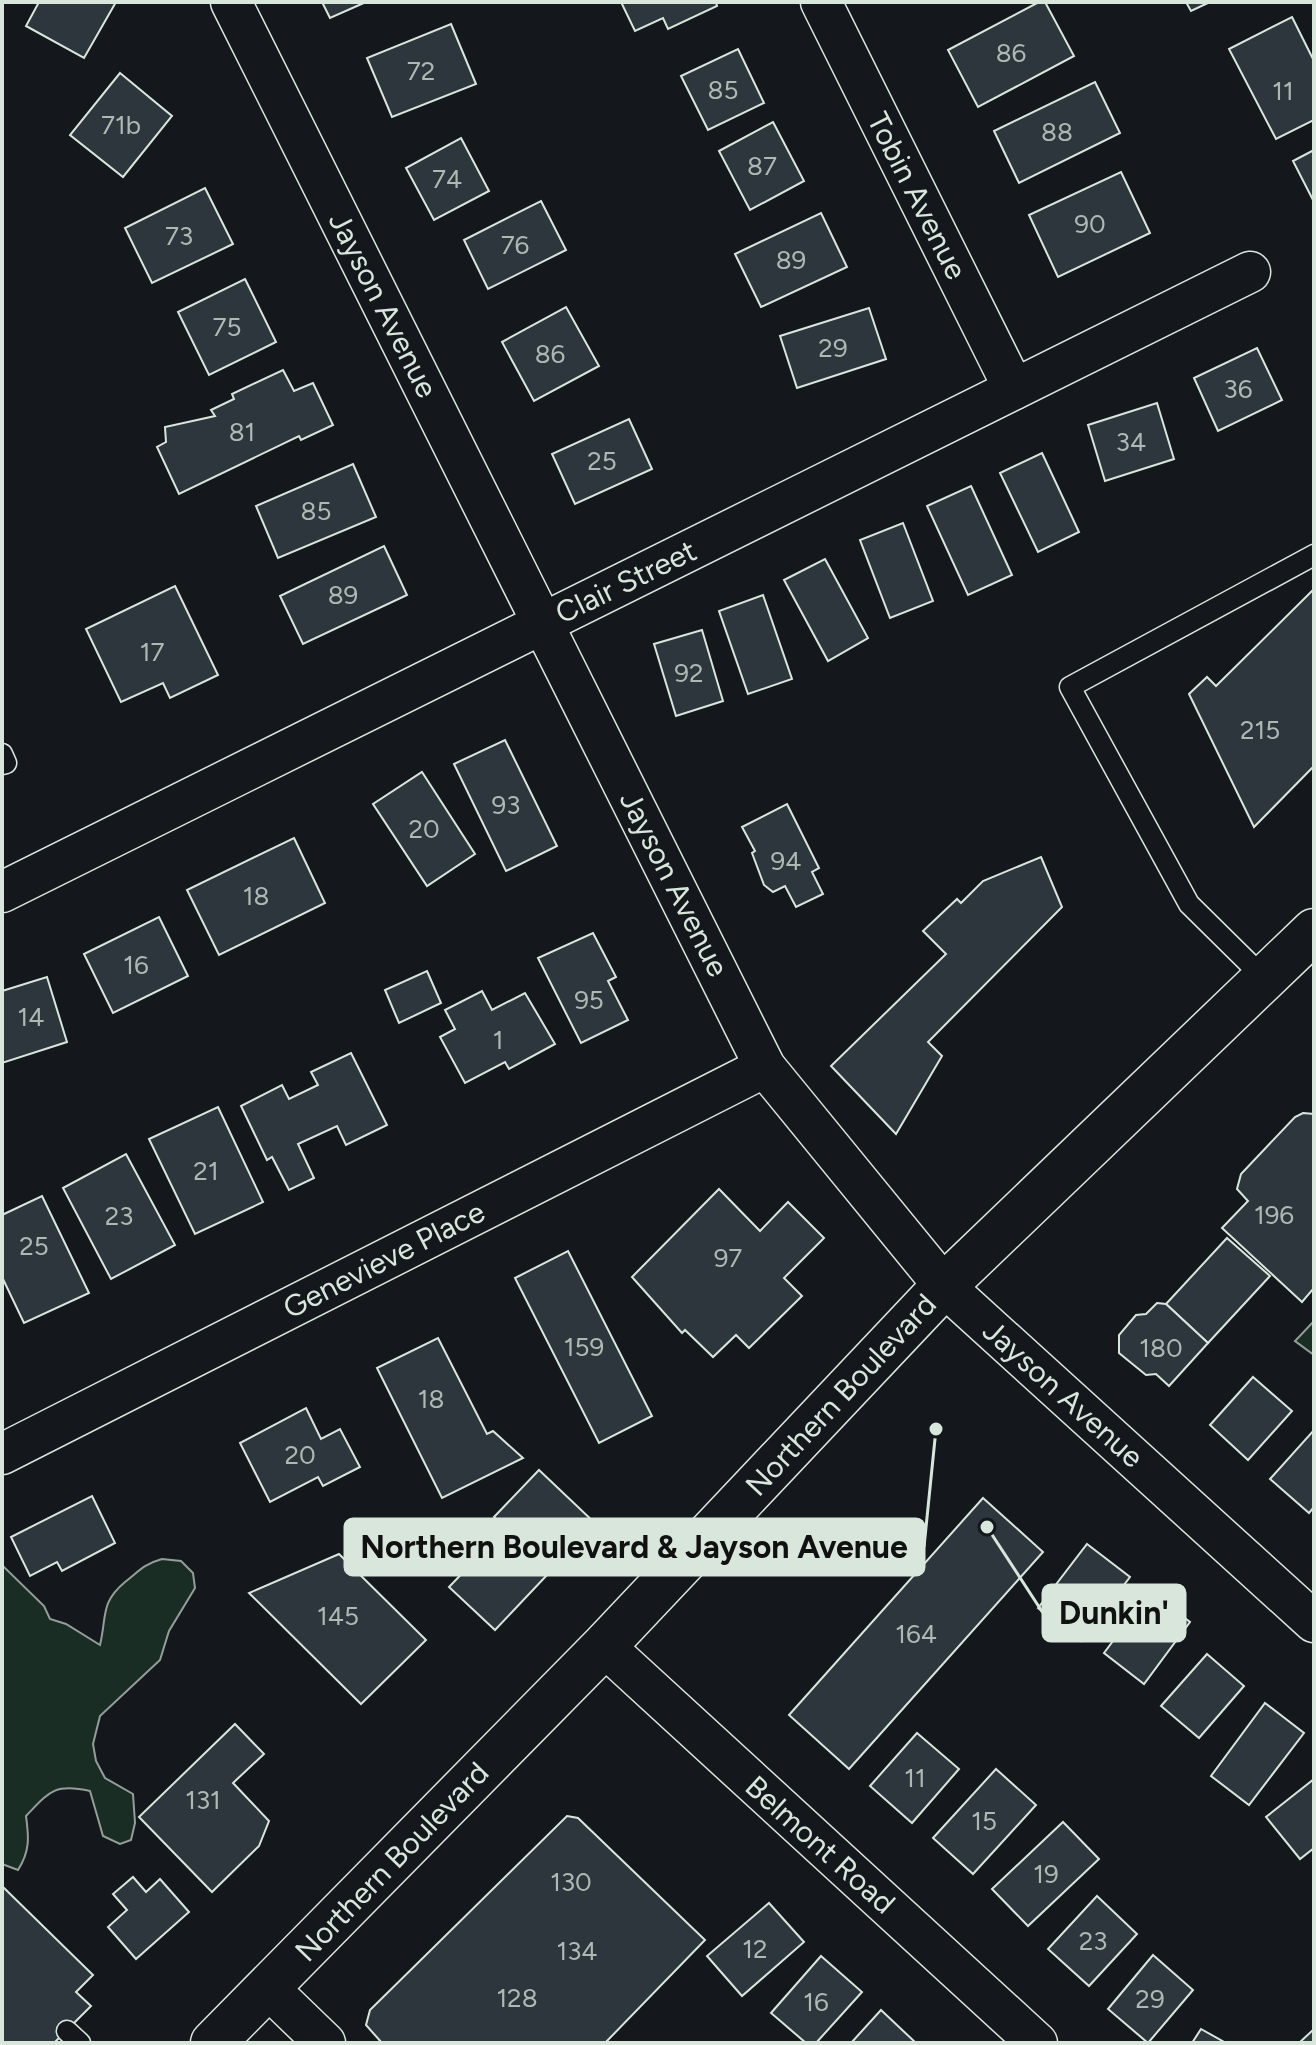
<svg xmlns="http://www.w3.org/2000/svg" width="1316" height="2045" viewBox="0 0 1316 2045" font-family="Figtree,sans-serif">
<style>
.green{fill:#1a2d24;stroke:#939e99;stroke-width:2}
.building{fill:#2c363c;stroke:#d8e6dc;stroke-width:2}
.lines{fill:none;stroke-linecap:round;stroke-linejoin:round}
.service-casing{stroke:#d8e6dc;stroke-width:23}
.minor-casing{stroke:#d8e6dc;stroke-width:43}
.primary-casing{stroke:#d8e6dc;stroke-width:47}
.service{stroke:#14181c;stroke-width:20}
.minor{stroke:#14181c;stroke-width:40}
.primary{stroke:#14181c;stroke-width:44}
.labels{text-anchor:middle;stroke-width:6;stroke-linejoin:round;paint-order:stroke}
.number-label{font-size:26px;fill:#adbab4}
.street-label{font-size:30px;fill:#d8e6dc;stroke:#14181c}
.leader{fill:none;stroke:#d8e6dc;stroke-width:3}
.callout-dot{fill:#d8e6dc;stroke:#14181c;stroke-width:3}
.callout{fill:#d8e6dc;stroke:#d8e6dc;stroke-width:3}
.callout-label{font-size:32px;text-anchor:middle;font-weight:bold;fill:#111}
</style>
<rect width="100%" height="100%" fill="#14181c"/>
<!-- green -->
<g class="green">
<path d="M1314 1321V1355L1295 1341Z"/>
<path d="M162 1559 181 1561 193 1573 195 1588 169 1631 160 1660 100 1716 93 1744 96 1761 105 1778 133 1794 135 1823 131 1840 120 1844 103 1836 90 1791C54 1783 49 1792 26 1816 29 1838 30 1851 18 1870L2 1864V1565L44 1606 50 1619 66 1624 100 1645C107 1616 100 1603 125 1582 139 1571 144 1564 162 1559Z"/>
</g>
<!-- building -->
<g class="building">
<path d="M39 2H116L84 58 26 26Z"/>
<path d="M322 2H366L330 18Z"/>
<path d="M621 2H716L717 6 668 29 663 18 635 31Z"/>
<path d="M1039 2H1045L1074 56 978 107 948 50Z"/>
<path d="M1186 2H1210L1191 11Z"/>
<path d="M1292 17 1314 61V120L1276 139 1229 49Z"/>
<path d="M451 24 476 84 392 117 367 58Z"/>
<path d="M738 49 764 103 708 130 681 76Z"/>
<path d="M120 73 172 116 123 177 70 135Z"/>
<path d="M1095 82 1120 133 1019 183 994 131Z"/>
<path d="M773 122 804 181 750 210 719 151Z"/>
<path d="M461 138 489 191 434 220 406 168Z"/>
<path d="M1314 150V202L1293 161Z"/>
<path d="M1121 172 1150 233 1058 277 1029 215Z"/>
<path d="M205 188 233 244 152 283 125 228Z"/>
<path d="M541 201 566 250 488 289 464 240Z"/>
<path d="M821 213 847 267 761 307 735 254Z"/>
<path d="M245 279 276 342 209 375 178 312Z"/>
<path d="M566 307 599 366 534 401 502 342Z"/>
<path d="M869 308 886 359 797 388 780 336Z"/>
<path d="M1257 348 1282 400 1218 431 1194 378Z"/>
<path d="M283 370 294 391 313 383 333 425 301 440 299 436 179 494 157 447 166 442 165 427 215 416 211 410 234 399 232 394Z"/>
<path d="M1157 403 1174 459 1105 481 1088 425Z"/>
<path d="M629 419 652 469 575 504 552 454Z"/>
<path d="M1042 453 1079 532 1038 552 1000 473Z"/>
<path d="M353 464 376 517 278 558 256 506Z"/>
<path d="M971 486 1012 575 968 595 927 506Z"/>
<path d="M903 523 933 601 890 618 860 540Z"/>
<path d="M384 546 407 595 303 644 280 596Z"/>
<path d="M825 559 868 638 828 661 784 580Z"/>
<path d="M175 586 218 675 170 698 163 683 121 702 86 629Z"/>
<path d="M1314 589V766L1254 827 1189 694 1207 677 1216 686Z"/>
<path d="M763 595 792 679 748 694 719 611Z"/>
<path d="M702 630 723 701 676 716 654 644Z"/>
<path d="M505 740 557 846 506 871 454 764Z"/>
<path d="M422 772 475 854 427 886 373 804Z"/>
<path d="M787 804 819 868 812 872 823 894 796 907 785 886 773 892 764 885 752 853 755 851 742 827Z"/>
<path d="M294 838 325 903 219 955 187 890Z"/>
<path d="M1041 857 1062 907 928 1042 942 1056 896 1134 831 1066 946 954 923 931 957 899 961 903 983 881Z"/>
<path d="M159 917 188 976 113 1013 84 954Z"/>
<path d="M593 933 616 977 608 981 628 1020 581 1043 538 958Z"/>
<path d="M427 971 441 1003 399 1023 385 990Z"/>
<path d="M47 977 67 1042 2 1063V991Z"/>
<path d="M482 991 492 1010 525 993 555 1044 509 1069 505 1062 465 1083 440 1037 455 1029 445 1010Z"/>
<path d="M351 1053 387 1125 346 1145 337 1126 298 1144 314 1178 289 1190 272 1157 267 1160 241 1106 282 1085 289 1099 318 1085 311 1072Z"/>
<path d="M218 1107 263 1202 195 1234 149 1139Z"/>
<path d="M1303 1113 1314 1114V1288L1302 1302 1222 1228 1248 1201 1237 1189 1241 1174 1295 1117Z"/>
<path d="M126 1154 175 1245 111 1279 63 1188Z"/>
<path d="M719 1189 760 1231 788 1202 824 1238 784 1278 802 1296 749 1348 736 1335 713 1357 685 1330 682 1333 632 1277Z"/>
<path d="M42 1196 89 1293 24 1323 2 1277V1215Z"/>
<path d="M1227 1238 1270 1276 1208 1343 1166 1304Z"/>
<path d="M568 1251 652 1416 599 1443 515 1278Z"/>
<path d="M1157 1303 1166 1304 1208 1343 1169 1386 1156 1374 1146 1375 1119 1353V1335L1136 1315 1146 1314Z"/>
<path d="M438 1338 487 1434 493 1431 523 1458 442 1498 377 1368Z"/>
<path d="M1253 1377 1292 1411 1248 1460 1210 1425Z"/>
<path d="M306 1408 321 1439 340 1429 360 1467 323 1486 318 1477 270 1502 240 1443Z"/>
<path d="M1314 1430V1507L1309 1513 1270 1479Z"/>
<path d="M539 1470 597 1525 551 1572 494 1517Z"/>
<path d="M92 1496 115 1543 62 1571 57 1562 30 1576 11 1537Z"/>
<path d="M983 1498 1043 1552 849 1769 789 1715Z"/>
<path d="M503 1531 548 1574 495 1630 449 1587Z"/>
<path d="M1087 1544 1130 1577 1081 1641 1038 1608Z"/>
<path d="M339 1554 426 1640 361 1704 249 1593Z"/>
<path d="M1150 1592 1190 1622 1144 1684 1104 1653Z"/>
<path d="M1207 1654 1244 1686 1199 1738 1161 1706Z"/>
<path d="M1265 1703 1304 1733 1249 1805 1211 1776Z"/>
<path d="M235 1724 264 1754 233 1783 269 1821 259 1846 212 1892 139 1817Z"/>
<path d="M917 1733 959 1769 912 1823 870 1786Z"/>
<path d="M996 1769 1036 1805 973 1874 933 1838Z"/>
<path d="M1314 1779V1848L1300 1859 1266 1817Z"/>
<path d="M567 1816 578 1818 705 1940 605 2043H382L366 2025 370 2010Z"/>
<path d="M1063 1822 1099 1859 1028 1926 992 1889Z"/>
<path d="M133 1877 146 1892 160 1879 189 1912 136 1959 108 1927 127 1910 113 1894Z"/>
<path d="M2 1886 93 1975 76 1992 91 2006 54 2043H2Z"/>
<path d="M1097 1896 1137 1934 1089 1986 1048 1949Z"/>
<path d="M769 1903 804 1942 742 1996 707 1956Z"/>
<path d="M1153 1955 1193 1990 1148 2043 1108 2009Z"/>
<path d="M821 1956 862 1992 816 2043H806L771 2013Z"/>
<path d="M881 2010 916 2043H851Z"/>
<path d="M1201 2029 1226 2043H1192Z"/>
<path d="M1314 2029V2043H1299Z"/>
</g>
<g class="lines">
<defs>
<g id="service">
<path d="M2 754 6 763 2 764"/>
<path d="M1263 977 1189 904 1070 687 1314 555"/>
<path d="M67 2031 80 2043"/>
</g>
<g id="minor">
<path d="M231 2 765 1067 944 1286 1314 1622"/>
<path d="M821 2 1014 389"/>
<path d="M2 892 1250 272"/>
<path d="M2 1454 765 1067"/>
<path d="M604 1646 1037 2043"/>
<path d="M268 1988 325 2043"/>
</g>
<path id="primary" d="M213 2043 604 1646 944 1286 1314 931"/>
</defs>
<!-- service casing -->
<use href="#service" class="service-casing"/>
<!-- minor casing -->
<use href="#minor" class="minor-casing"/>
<!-- primary casing -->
<use href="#primary" class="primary-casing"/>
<!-- service -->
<use href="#service" class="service"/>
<!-- minor -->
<use href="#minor" class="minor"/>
<!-- primary -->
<use href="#primary" class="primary"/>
</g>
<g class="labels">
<!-- number labels -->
<g class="number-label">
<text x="1011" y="62">86</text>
<text x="421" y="80">72</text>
<text x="723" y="99">85</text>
<text x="1283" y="100">11</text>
<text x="121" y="134">71b</text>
<text x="1057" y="141">88</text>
<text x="762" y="175">87</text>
<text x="447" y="188">74</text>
<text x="1090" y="233">90</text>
<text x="179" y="245">73</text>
<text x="515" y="254">76</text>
<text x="791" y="269">89</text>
<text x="227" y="336">75</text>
<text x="833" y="357">29</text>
<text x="550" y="363">86</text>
<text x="1238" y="398">36</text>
<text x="242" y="441">81</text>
<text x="1131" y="451">34</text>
<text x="602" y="470">25</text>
<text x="316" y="520">85</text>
<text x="343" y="604">89</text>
<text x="152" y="661">17</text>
<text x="689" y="682">92</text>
<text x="1260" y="739">215</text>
<text x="506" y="814">93</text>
<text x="424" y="838">20</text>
<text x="786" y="870">94</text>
<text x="256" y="905">18</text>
<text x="136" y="974">16</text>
<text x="589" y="1009">95</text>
<text x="31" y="1026">14</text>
<text x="498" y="1049">1</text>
<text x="206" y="1180">21</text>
<text x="1274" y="1224">196</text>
<text x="119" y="1225">23</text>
<text x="34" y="1255">25</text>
<text x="728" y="1267">97</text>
<text x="584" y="1356">159</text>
<text x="1161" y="1357">180</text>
<text x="431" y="1408">18</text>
<text x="300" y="1464">20</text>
<text x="338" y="1625">145</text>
<text x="916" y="1643">164</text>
<text x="915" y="1787">11</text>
<text x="203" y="1809">131</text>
<text x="984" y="1830">15</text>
<text x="1046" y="1883">19</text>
<text x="571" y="1891">130</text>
<text x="1093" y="1950">23</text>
<text x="755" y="1958">12</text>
<text x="577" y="1960">134</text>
<text x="517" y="2007">128</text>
<text x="1150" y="2008">29</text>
<text x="816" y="2011">16</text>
</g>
<!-- street labels -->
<g class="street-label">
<text transform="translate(917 196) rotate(63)" y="10">Tobin Avenue</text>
<text transform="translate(383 305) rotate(63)" y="10">Jayson Avenue</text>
<text transform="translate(626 582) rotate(-26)" y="10">Clair Street</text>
<text transform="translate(674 884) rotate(63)" y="10">Jayson Avenue</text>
<text transform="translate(384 1260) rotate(-27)" y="10">Genevieve Place</text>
<text transform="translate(1063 1394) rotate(42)" y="10">Jayson Avenue</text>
<text transform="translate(841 1395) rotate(-47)" y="10">Northern Boulevard</text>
<text transform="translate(820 1845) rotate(42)" y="10">Belmont Road</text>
<text transform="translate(392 1862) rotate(-46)" y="10">Northern Boulevard</text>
</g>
</g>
<!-- callouts -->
<path class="leader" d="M936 1429L924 1547M987 1527L1043 1613"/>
<g class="callout-dot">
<circle cx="936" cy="1429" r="8"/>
<circle cx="987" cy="1527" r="8"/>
</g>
<g class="callout">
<rect x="345" y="1519" width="579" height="56" rx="8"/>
<rect x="1043" y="1585" width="142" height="56" rx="8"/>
</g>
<g class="callout-label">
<text x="634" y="1558">Northern Boulevard &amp; Jayson Avenue</text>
<text x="1114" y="1624">Dunkin'</text>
</g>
<!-- border -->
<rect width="1316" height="2045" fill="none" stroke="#d8e6dc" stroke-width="8"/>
</svg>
